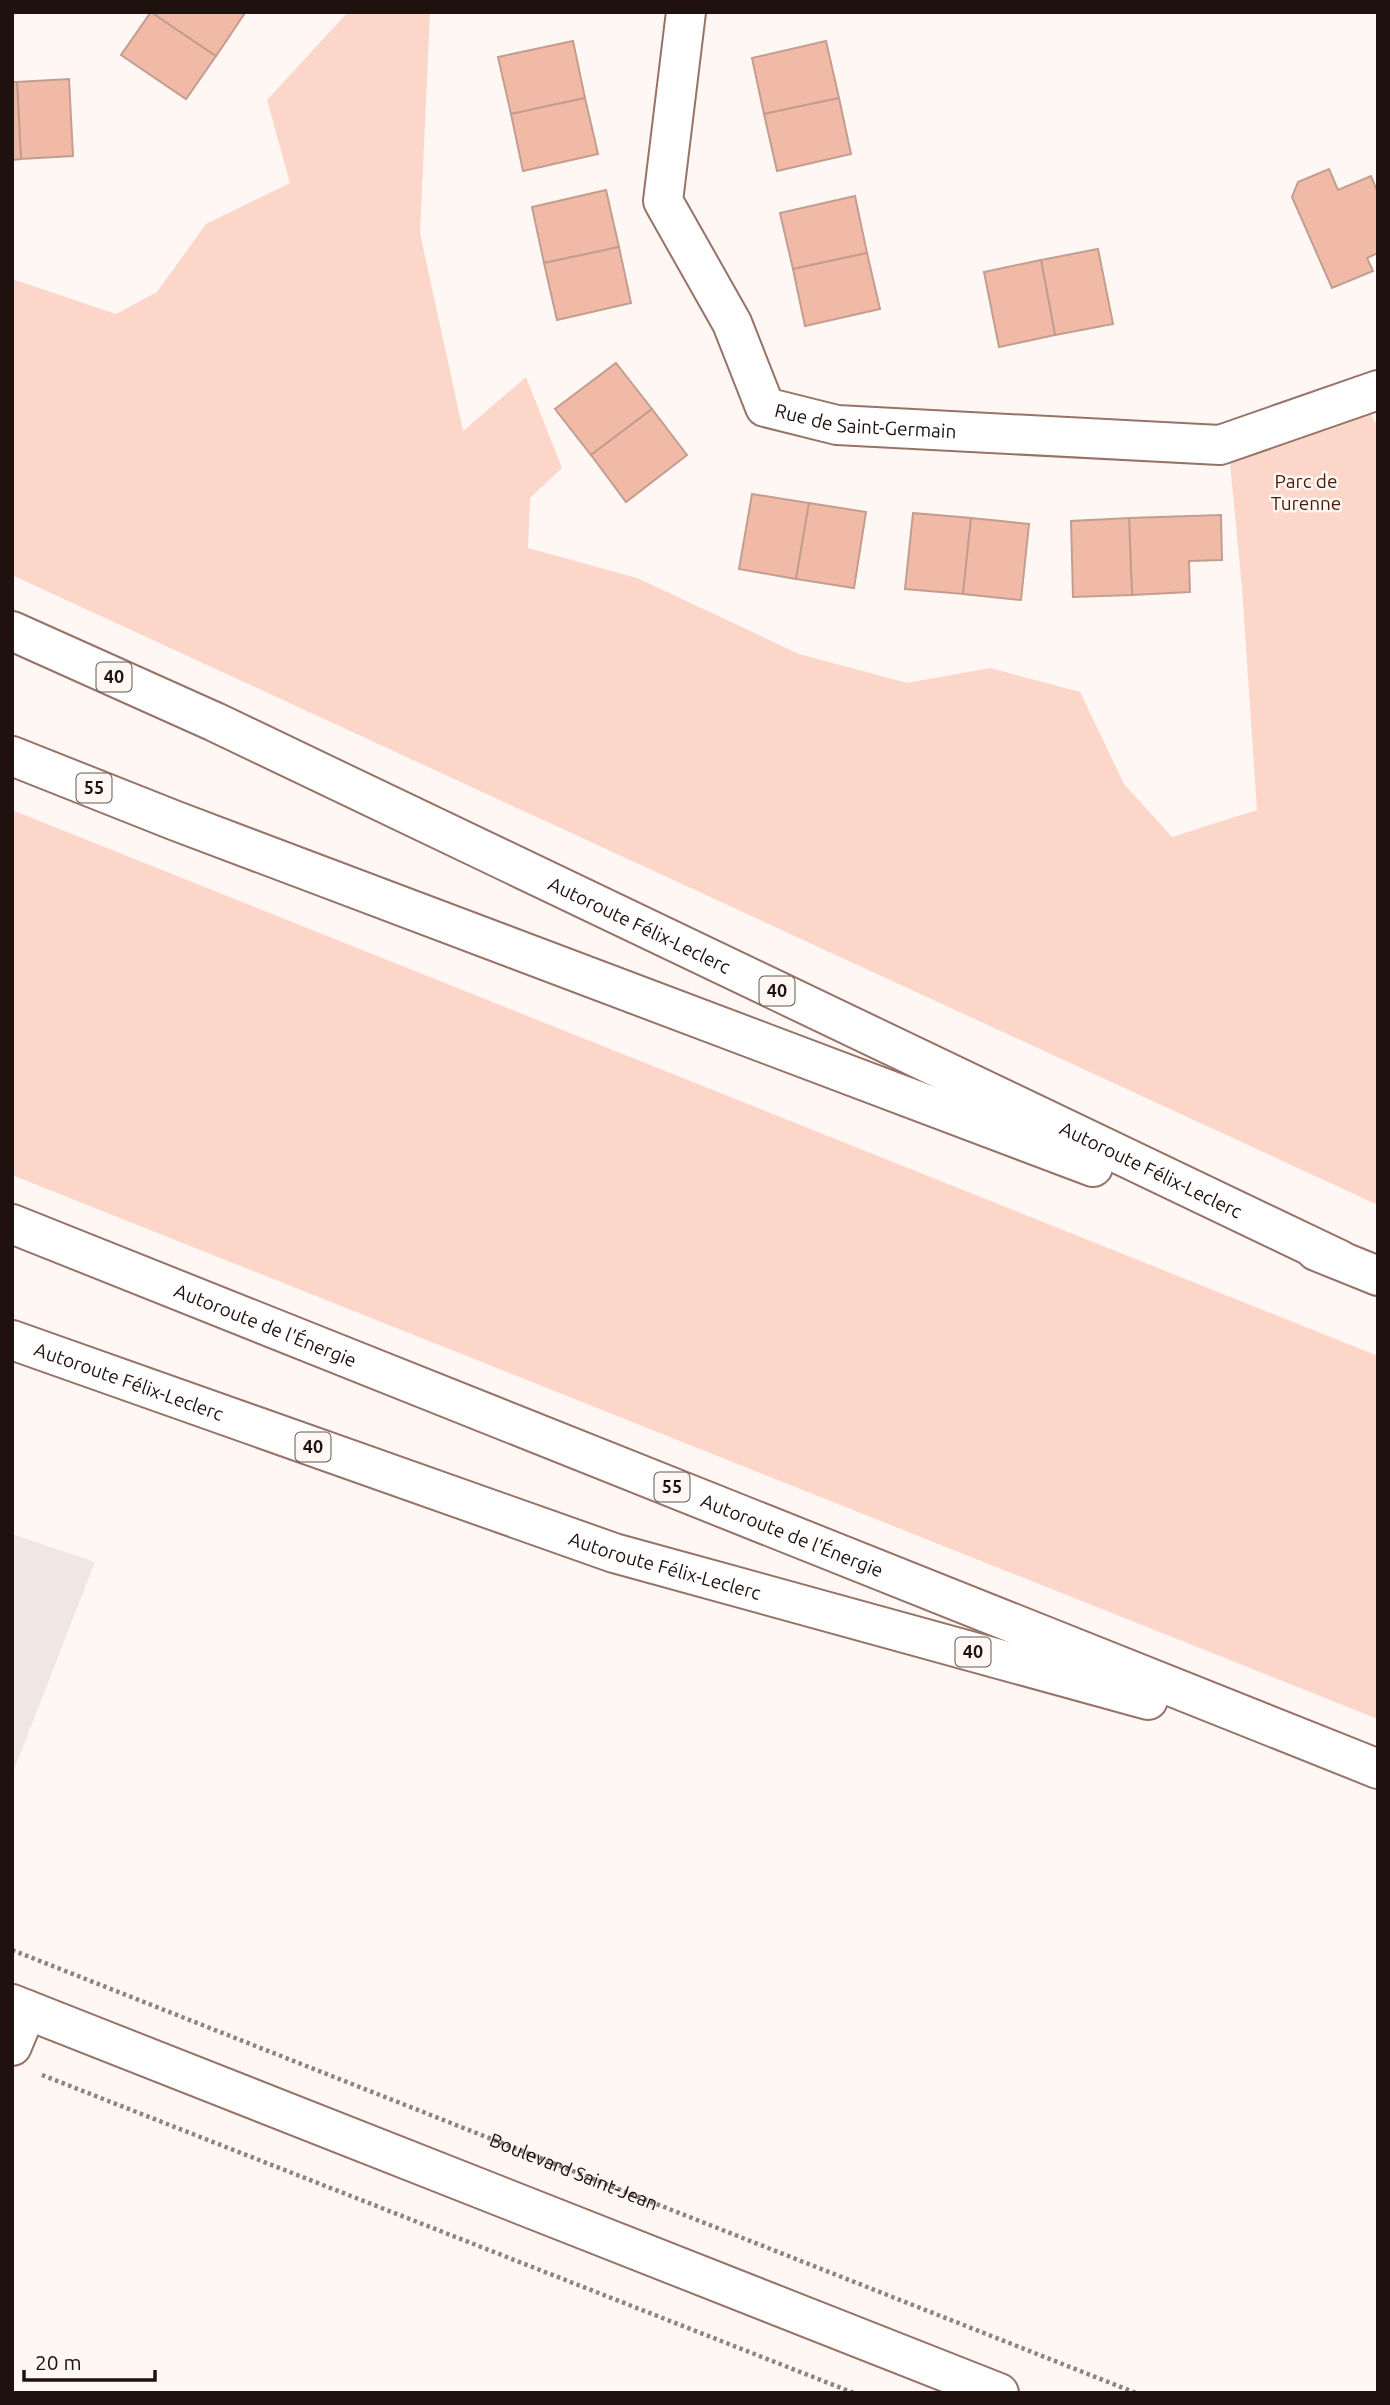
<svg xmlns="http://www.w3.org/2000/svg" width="1390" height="2405" viewBox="0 0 1390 2405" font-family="Ubuntu,sans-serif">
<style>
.built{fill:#f0e6e3}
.green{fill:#fcd6c9}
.building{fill:#f1baa6;stroke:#c39e90;stroke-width:2}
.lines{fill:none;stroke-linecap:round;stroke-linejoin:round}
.minor-casing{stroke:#967366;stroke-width:42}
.highway-casing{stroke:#967366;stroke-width:42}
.path{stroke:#8e837f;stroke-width:4.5;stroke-dasharray:3.5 3.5;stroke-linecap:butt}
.minor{stroke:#fff;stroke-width:38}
.highway{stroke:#fff;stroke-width:38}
.labels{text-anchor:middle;stroke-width:5;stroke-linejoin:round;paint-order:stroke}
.shield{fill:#fff7f4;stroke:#625652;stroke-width:2}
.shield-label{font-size:18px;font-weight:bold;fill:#1f110d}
.street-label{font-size:19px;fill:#1f110d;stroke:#fff7f4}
.park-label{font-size:19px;fill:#4a1a06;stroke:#fff7f4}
</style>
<rect width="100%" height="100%" fill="#fff7f4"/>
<!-- built -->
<path class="built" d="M12 1534 95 1562 12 1775Z"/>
<!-- green -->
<g class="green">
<path d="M348 12H430L420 233 463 431 526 377 562 468 530 498 528 548 637 578 799 654 907 683 990 668 1080 692 1124 784 1172 837 1257 810 1242 588 1228 442 1362 395 1375 422H1378V1205L12 575V279L116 314 157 292 206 224 290 183 267 100Z"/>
<path d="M12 810 1378 1356V1719L12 1175Z"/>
</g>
<!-- building -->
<g class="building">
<path d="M151 12 216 56 186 99 121 55Z"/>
<path d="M151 12H245V13L216 56Z"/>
<path d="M573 41 585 98 511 114 498 57Z"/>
<path d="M826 41 839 98 764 114 752 58Z"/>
<path d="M69 79 73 156 21 159 17 82Z"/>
<path d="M12 82H17L21 159 12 160Z"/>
<path d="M585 98 598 154 523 171 511 114Z"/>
<path d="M839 98 851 154 777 171 764 114Z"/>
<path d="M1329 169 1338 190 1371 176 1378 193V253L1367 258 1373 271 1332 288 1292 197 1298 182Z"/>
<path d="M606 190 619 247 544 263 532 207Z"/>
<path d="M855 196 867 253 793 269 780 213Z"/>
<path d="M619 247 631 303 557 320 544 263Z"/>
<path d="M1098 249 1113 324 1055 335 1041 260Z"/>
<path d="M867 253 880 309 805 326 793 269Z"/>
<path d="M1041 260 1055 335 999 347 984 272Z"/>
<path d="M616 363 652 409 591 455 555 409Z"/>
<path d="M652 409 687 455 626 502 591 455Z"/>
<path d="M752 494 809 503 796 579 739 569Z"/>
<path d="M809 503 866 512 854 588 796 579Z"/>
<path d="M913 513 971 518 963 594 905 589Z"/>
<path d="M1221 515 1222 560 1189 561 1190 592 1132 595 1129 518Z"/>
<path d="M971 518 1029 524 1021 600 963 594Z"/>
<path d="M1129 518 1132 595 1073 597 1071 521Z"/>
</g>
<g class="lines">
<defs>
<g id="minor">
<path id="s2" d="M686 12 663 201 732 323 765 407 837 425 1220 445 1378 390"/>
<path d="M12 2004 999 2393"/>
<path d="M12 2046 27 2010"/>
</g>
<g id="highway">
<path id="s3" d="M12 631 215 722 1340 1260"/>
<path d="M12 756 176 821 1093 1167"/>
<path id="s4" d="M12 1224 1378 1769"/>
<path d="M1316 1251 1378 1276"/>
<path id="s5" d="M12 1340 614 1553 1148 1700"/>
</g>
</defs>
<!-- minor casing -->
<use href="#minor" class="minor-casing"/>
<!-- highway casing -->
<use href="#highway" class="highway-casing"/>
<!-- path -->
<g class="path">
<path id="s1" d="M12 1950 1136 2393"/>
<path d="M42 2075 854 2393"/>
</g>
<!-- minor -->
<use href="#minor" class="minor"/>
<!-- highway -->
<use href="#highway" class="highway"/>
</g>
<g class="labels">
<!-- shield labels -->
<g class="shield">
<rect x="96.5" y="662.5" width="35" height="29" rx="5"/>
<rect x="76.5" y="773.5" width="35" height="29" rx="5"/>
<rect x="759.5" y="976.5" width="35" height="29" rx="5"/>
<rect x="295.5" y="1432.5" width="35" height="29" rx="5"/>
<rect x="654.5" y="1472.5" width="35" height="29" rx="5"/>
<rect x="955.5" y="1637.5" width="35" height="29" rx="5"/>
</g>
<g class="shield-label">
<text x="114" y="683">40</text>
<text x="94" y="794">55</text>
<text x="777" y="997">40</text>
<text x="313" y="1453">40</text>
<text x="672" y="1493">55</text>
<text x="973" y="1658">40</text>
</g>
<!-- street labels -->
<g class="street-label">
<text dy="7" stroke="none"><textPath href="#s2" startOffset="523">Rue de Saint-Germain</textPath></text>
<text dy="7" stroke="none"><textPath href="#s3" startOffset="693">Autoroute Félix-Leclerc</textPath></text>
<text dy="7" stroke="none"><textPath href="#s3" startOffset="1260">Autoroute Félix-Leclerc</textPath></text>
<text dy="7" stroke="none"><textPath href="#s4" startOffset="273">Autoroute de l'Énergie</textPath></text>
<text dy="7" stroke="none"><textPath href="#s5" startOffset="124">Autoroute Félix-Leclerc</textPath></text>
<text dy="7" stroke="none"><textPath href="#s4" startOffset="840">Autoroute de l'Énergie</textPath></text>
<text dy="7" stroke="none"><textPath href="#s5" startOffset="691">Autoroute Félix-Leclerc</textPath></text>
<text dy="7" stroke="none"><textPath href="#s1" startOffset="604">Boulevard Saint-Jean</textPath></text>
</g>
<!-- park labels -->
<g class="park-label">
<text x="1306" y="488">Parc de<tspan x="1306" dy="22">Turenne</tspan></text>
</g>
</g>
<!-- border -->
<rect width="1390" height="2405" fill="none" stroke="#1f110d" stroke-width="28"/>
<!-- scale -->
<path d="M24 2370v10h131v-10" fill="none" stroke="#1f110d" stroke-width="3.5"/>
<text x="35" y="2370" font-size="21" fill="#1f110d" stroke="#fff7f4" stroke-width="5" paint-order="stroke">20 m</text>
</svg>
